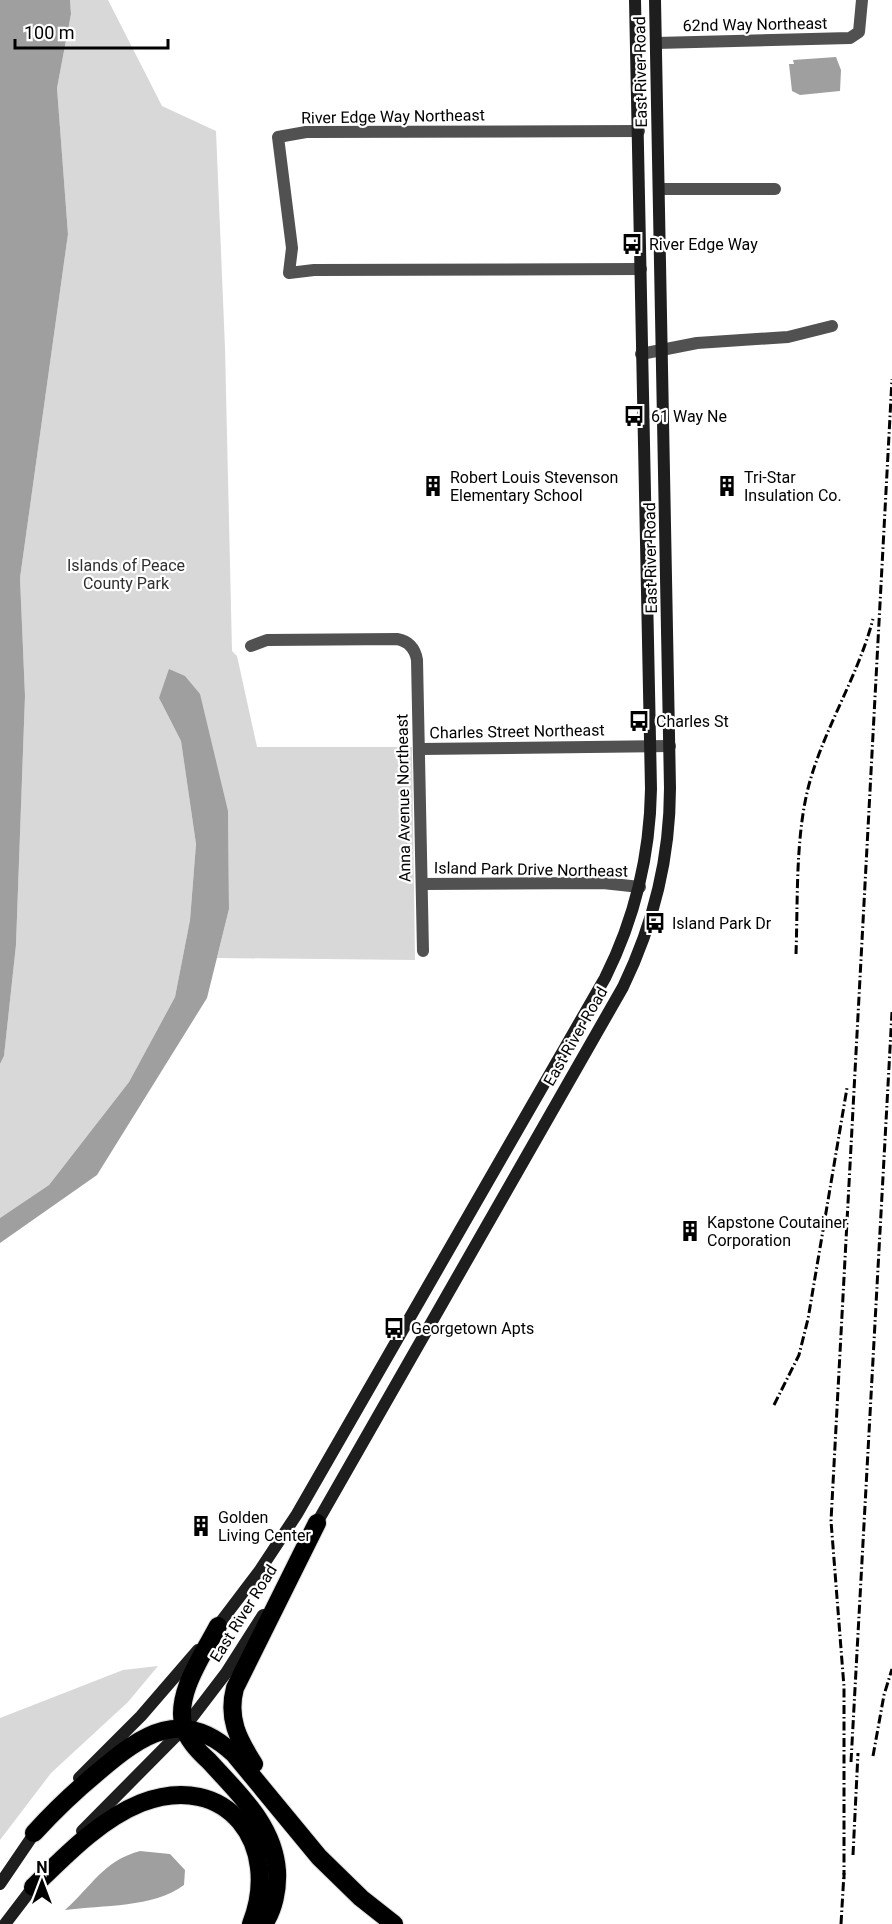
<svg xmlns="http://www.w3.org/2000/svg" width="892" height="1924" viewBox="0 0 892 1924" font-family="Roboto,sans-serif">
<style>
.green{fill:#d8d8d8}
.water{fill:#9f9f9f}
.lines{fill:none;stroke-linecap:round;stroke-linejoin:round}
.highway-casing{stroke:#dbdbdb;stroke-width:20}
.street{stroke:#515151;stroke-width:12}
.secondary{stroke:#1e1e1e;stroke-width:12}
.highway{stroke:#000;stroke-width:18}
.rail{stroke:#000;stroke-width:3;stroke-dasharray:9 3 1.5 3;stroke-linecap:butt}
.labels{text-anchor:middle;stroke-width:4.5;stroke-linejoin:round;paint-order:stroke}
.street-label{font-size:16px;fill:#000;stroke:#fff}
.poi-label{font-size:16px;fill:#000;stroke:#fff;text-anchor:start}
.park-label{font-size:16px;fill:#2f2f2f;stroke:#fff}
</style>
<rect width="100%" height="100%" fill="#fff"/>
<!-- green -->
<g class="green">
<path d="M70 0H108L162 106 216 131 225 348 232 651 237 656 257 747H412L415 960 217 958 229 909 228 811 159 698 181 741 196 844 190 920 175 997 129 1082 49 1185 0 1218V1064L4 1056 16 945 25 696 20 578 68 234 57 88 71 14Z"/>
<path d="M158 1666 128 1702 51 1773 0 1840V1718L123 1670Z"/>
</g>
<!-- water -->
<g class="water">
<path d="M0 0H70L71 14 57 88 68 234 20 578 25 696 16 945 4 1056 0 1064Z"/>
<path d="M836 57 841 70 840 91 800 95 792 91 789 64H794L793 60Z"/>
<path d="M169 669 185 676 200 694 228 811 229 909 207 998 97 1175 0 1243V1218L49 1185 129 1082 175 997 190 920 196 844 181 741 159 698Z"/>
<path d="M140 1851 170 1854 185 1870 184 1885C153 1908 103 1905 65 1910 92 1886 103 1861 140 1851Z"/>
</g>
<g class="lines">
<defs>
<g id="highway">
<path d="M218 1626C203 1655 174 1695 184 1728 188 1740 200 1753 209 1761 239 1794 274 1825 277 1871 278 1889 274 1909 264 1924"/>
<path d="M254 1764C238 1739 227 1718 235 1688L317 1523"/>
<path d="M34 1833C54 1811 75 1791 98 1772 142 1734 183 1706 234 1754L319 1857 361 1898 394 1924"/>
<path d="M33 1887C65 1856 99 1820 141 1803 227 1770 282 1845 251 1924"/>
</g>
</defs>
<!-- highway casing -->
<use href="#highway" class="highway-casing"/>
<!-- street -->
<g class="street">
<path d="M656 43 850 38 859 32 862 0"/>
<path d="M639 131 306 132 278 137 292 248 289 273 314 270 641 269"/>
<path d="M659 189H775"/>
<path d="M641 354 697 343 788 337 832 326"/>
<path d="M251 646 267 640 397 639C408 641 415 648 417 660L423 951"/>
<path d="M420 749 670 746"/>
<path d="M422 884 603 883 640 887"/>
</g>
<!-- secondary -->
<g class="secondary">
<path d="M314 1528 623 987C654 923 670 859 670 788L655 0"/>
<path d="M213 1632 260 1570 297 1514 605 978C635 918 650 856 651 789L635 0"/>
<path d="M79 1778 141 1716 198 1650"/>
<path d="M82 1831 184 1728 226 1673 263 1615"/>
<path d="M0 1884 38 1828"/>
<path d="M5 1924 37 1882"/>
</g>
<!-- highway -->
<use href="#highway" class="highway"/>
<!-- rail -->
<g class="rail">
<path d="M796 954C798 899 795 834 810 781 826 725 858 676 873 619"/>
<path d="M774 1405 799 1355 808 1319 847 1088"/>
<path d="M873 1756 884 1695 892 1669"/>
<path d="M851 1762 892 1012"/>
<path d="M853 1855 858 1753"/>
<path d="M844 1879V1687L831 1521 892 379"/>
<path d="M841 1924 844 1873"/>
</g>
</g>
<!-- icons -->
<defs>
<symbol id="bus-bare" viewBox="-9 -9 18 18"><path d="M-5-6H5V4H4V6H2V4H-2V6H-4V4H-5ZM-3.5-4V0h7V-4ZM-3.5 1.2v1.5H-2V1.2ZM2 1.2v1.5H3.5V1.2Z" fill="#000" stroke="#fff" stroke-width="2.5" paint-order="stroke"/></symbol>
<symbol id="building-bare" viewBox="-9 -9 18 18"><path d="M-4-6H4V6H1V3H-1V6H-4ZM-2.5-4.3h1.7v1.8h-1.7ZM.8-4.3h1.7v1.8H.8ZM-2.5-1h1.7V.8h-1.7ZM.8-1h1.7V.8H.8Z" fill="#000" stroke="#fff" stroke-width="2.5" paint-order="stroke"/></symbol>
</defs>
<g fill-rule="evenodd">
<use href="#bus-bare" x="617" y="229" width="30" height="30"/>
<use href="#bus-bare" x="619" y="401" width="30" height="30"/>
<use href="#building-bare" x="418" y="471" width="30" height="30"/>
<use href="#building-bare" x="712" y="471" width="30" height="30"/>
<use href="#bus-bare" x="624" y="706" width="30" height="30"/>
<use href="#bus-bare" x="640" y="908" width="30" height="30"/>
<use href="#building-bare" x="675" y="1216" width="30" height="30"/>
<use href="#bus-bare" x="379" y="1313" width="30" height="30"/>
<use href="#building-bare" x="186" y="1511" width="30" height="30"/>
</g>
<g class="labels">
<!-- street labels -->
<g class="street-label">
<text transform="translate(755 24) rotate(-1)" y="6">62nd Way Northeast</text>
<text transform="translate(640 72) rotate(-91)" y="6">East River Road</text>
<text transform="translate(393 116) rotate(-1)" y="6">River Edge Way Northeast</text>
<text transform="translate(650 558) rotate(-91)" y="6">East River Road</text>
<text transform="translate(517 731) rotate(-1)" y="6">Charles Street Northeast</text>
<text transform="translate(403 798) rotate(-91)" y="6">Anna Avenue Northeast</text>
<text transform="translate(531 869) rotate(1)" y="6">Island Park Drive Northeast</text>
<text transform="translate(575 1036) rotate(-60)" y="6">East River Road</text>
<text transform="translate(243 1613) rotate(-58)" y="6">East River Road</text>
</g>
<!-- poi labels -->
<g class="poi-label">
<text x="649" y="250">River Edge Way</text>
<text x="651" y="422">61 Way Ne</text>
<text x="450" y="483">Robert Louis Stevenson<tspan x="450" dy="18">Elementary School</tspan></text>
<text x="744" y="483">Tri-Star<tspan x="744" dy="18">Insulation Co.</tspan></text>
<text x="656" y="727">Charles St</text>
<text x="672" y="929">Island Park Dr</text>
<text x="707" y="1228">Kapstone Coutainer<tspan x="707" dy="18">Corporation</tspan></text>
<text x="411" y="1334">Georgetown Apts</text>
<text x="218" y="1523">Golden<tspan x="218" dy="18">Living Center</tspan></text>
</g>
<!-- park labels -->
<g class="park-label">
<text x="126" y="571">Islands of Peace<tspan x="126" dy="18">County Park</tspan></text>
</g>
</g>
<!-- north arrow -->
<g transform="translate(42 1882)" stroke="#ffffff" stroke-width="4.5" paint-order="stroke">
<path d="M0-4.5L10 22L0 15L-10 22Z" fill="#000000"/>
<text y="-9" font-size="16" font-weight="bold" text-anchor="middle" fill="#000000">N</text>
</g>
<!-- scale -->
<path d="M15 39v9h153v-9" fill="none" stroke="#000000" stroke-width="3"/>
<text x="24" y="39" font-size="18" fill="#000000" stroke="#ffffff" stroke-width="4.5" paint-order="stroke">100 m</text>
</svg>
